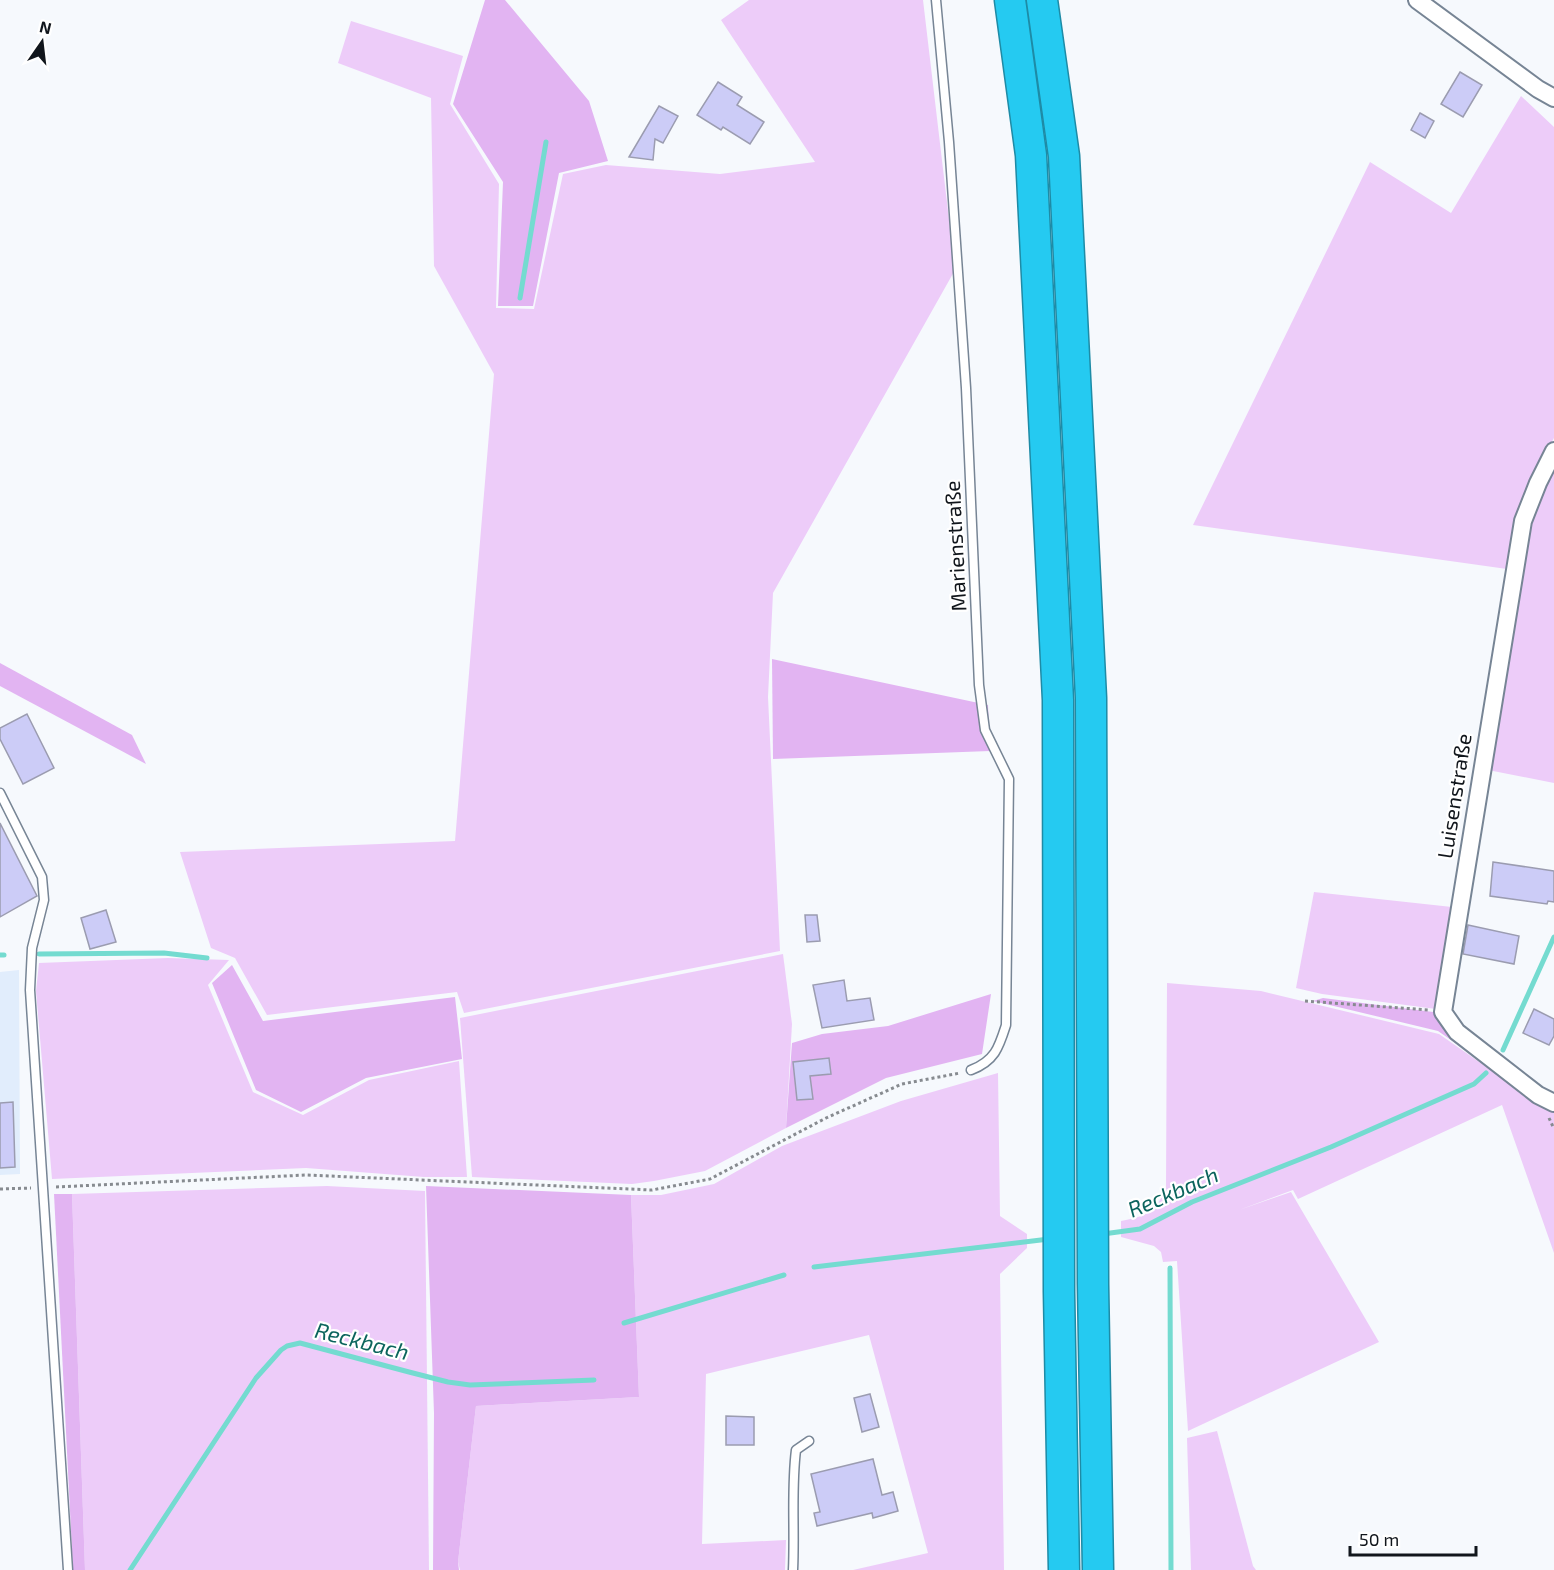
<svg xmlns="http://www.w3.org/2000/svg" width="1554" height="1570" viewBox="0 0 1554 1570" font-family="'Exo 2',sans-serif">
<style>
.built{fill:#e1edfc}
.green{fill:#edccf9}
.forest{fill:#e2b4f2}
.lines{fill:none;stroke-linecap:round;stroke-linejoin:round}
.stream{stroke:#74dbd0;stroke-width:5}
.building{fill:#ccccf7;stroke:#9b9cb0;stroke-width:1.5}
.lane-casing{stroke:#778595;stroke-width:11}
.street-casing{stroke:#778595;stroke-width:20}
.highway-casing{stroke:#1e8ba6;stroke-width:33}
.path{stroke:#878b90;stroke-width:3;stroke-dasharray:3 3;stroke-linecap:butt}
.lane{stroke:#fff;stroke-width:8}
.street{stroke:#fff;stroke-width:16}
.highway{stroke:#25caf1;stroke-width:30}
.labels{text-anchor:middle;stroke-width:4.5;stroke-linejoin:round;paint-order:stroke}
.street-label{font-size:21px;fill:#11161c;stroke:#fff}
.water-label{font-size:22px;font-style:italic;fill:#0b645d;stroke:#fff}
</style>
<rect width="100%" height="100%" fill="#f6f9fd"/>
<!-- built -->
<path class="built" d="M19 970 20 1174 0 1175V972Z"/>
<!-- green -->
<g class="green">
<path d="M749 0H923L955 270 773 593 768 697 780 951 464 1013 457 992 267 1015 235 958 211 948 180 852 455 841 494 374 434 266 431 98 338 63 351 21 463 56 450 104 499 184 496 308 534 309 563 174 606 165 720 174 815 162 721 20Z"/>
<path d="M1521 96 1554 127V438L1532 478 1507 569 1193 525 1370 162 1451 213Z"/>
<path d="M1554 463V783L1488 770 1528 524Z"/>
<path d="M1314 892 1452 907 1436 1009 1322 994 1296 988Z"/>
<path d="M783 954 792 1024 786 1128 705 1171 654 1181 632 1184 472 1177 460 1018Z"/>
<path d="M168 958 229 960 208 985 253 1092 303 1115 369 1080 459 1061 467 1177H424L306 1168 52 1179 36 991 39 963Z"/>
<path d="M1167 983 1261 991 1439 1034 1531 1098 1554 1111V1253L1502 1105 1298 1199 1293 1190 1239 1210 1291 1192 1379 1342 1188 1431 1177 1261 1163 1262 1161 1252 1154 1246 1121 1237V1221C1149 1215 1154 1214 1166 1188Z"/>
<path d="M998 1073 1000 1216 1027 1234V1248L1000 1274 1004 1570H853L928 1553 869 1335 706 1374 702 1544 786 1540 785 1570H460L458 1562 476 1406 639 1397 631 1195H661L714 1184 782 1146 901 1101Z"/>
<path d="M327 1186 425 1191 429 1570H85L72 1194Z"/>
<path d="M1217 1431 1253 1566 1256 1570H1191L1187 1438Z"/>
</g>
<!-- forest -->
<g class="forest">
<path d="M485 0H505L589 101 608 161 559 173 533 306H498L503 182 453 104Z"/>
<path d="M772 659 988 705 990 751 773 759Z"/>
<path d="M0 663 132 735 146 764 0 686Z"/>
<path d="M232 965 263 1021 455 997 462 1059 366 1078 301 1112 256 1090 212 983Z"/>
<path d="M991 994 982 1054 886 1078 786 1128 792 1043 822 1034 888 1026Z"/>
<path d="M1323 998 1441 1013 1497 1072 1438 1031 1313 1001Z"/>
<path d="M426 1186 631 1195 639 1397 476 1406 458 1562 459 1570H433L434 1413Z"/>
<path d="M54 1194H72L85 1570H73Z"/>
</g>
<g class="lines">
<!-- stream -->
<g class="stream">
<path d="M520 298 546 142"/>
<path d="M39 954 164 953 207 958"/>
<path d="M0 955H4"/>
<path d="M1503 1050 1554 937"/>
<path d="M1103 1234 1140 1229 1192 1202 1331 1147 1474 1084 1486 1073"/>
<path d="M814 1267 1049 1239"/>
<path d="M1170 1268 1171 1570"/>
<path d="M624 1323 784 1275"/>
<path d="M130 1570 256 1378 281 1350 287 1346 300 1343 409 1372 448 1382 470 1385 594 1380"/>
</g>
</g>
<!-- building -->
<g class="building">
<path d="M1460 72 1482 85 1463 117 1441 104Z"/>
<path d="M718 82 742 97 737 105 764 122 750 144 723 127 721 130 697 115Z"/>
<path d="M659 106 678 116 663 143 655 139 653 160 629 157Z"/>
<path d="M1420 113 1434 121 1425 138 1411 130Z"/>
<path d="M27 714 54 768 23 784 0 739V728Z"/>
<path d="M0 823 37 896 0 917Z"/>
<path d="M1493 862 1554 871V902L1548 901 1547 904 1490 896Z"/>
<path d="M106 910 116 942 90 949 81 918Z"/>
<path d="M805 915H817L820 941 807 942Z"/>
<path d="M1468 925 1519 936 1514 964 1463 954Z"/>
<path d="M844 980 847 1001 870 998 874 1020 822 1028 813 985Z"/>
<path d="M1534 1009 1554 1019V1036L1549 1045 1523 1033Z"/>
<path d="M829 1058 831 1074 810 1076 813 1099 797 1100 793 1062Z"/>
<path d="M13 1102 15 1167 0 1168V1103Z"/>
<path d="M870 1394 879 1427 862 1432 854 1398Z"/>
<path d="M726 1416 754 1417V1445H726Z"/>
<path d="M873 1459 882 1495 893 1492 898 1511 873 1518 872 1513 817 1526 814 1513 820 1512 811 1474Z"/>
</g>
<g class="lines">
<defs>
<g id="lane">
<path d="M936 0 949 142 966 388 979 685 985 730 1009 779 1006 1025C999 1047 995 1061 971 1070"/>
<path d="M0 793 42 877 44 900 32 948 30 990 68 1570"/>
<path d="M793 1570C795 1530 791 1490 796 1450L809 1441"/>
</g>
<g id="street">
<path d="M1417 0 1538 89 1554 98"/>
<path d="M1554 451 1538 483 1523 521 1443 1012 1457 1032 1538 1095 1554 1103"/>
</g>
<g id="highway">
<path d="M1010 0 1031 155 1058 700 1059 1292 1064 1570"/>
<path d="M1042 0 1064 156 1091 698 1093 1284 1098 1570"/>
</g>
</defs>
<!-- lane casing -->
<use href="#lane" class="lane-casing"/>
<!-- street casing -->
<use href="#street" class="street-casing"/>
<!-- highway casing -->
<use href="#highway" class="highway-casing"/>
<!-- path -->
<g class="path">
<path d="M1305 1001 1429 1010"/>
<path d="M1549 1118 1554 1129"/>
<path d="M56 1187 306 1175 652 1190 710 1179 826 1118 902 1084 960 1073"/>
<path d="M0 1189 31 1188"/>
</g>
<!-- lane -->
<use href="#lane" class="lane"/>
<!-- street -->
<use href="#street" class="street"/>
<!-- highway -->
<use href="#highway" class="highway"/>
</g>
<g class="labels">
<!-- street labels -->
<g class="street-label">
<text transform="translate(956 546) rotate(-93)" y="7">Marienstraße</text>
<text transform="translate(1455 796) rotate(-81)" y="7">Luisenstraße</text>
</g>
<!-- water labels -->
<g class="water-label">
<text transform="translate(1173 1192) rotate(-23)" y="8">Reckbach</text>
<text transform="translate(362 1341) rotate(14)" y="8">Reckbach</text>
</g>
</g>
<!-- north arrow -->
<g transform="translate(42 42) rotate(14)" stroke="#ffffff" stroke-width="4.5" paint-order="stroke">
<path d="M0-4.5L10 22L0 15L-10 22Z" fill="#11161c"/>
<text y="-9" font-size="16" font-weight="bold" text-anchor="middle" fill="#11161c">N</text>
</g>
<!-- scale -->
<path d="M1350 1546v9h126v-9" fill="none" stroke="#11161c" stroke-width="3"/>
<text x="1359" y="1546" font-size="18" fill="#11161c" stroke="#ffffff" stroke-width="4.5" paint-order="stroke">50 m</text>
</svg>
